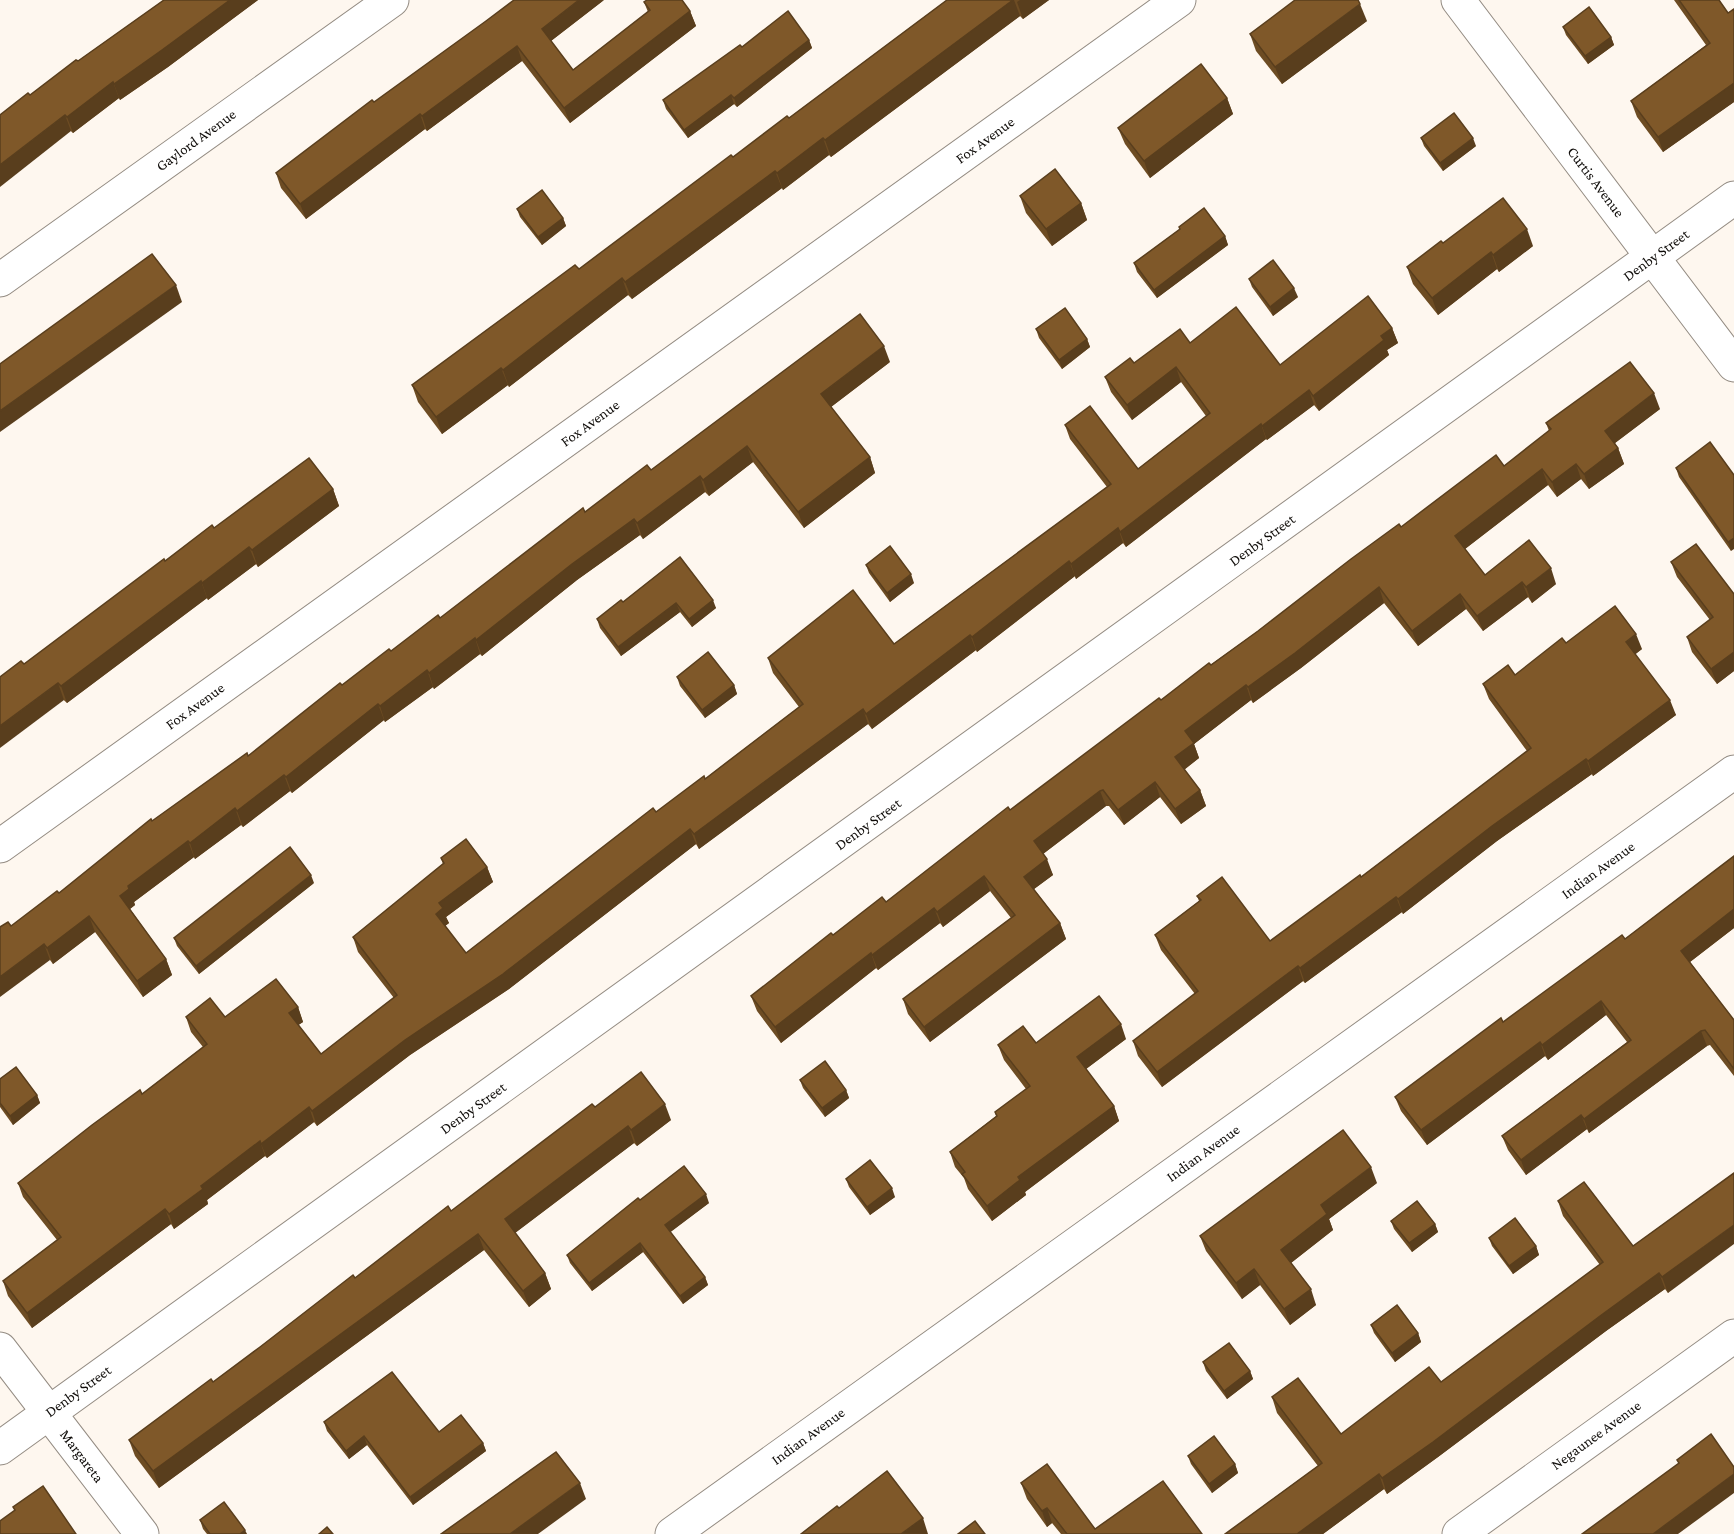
<svg xmlns="http://www.w3.org/2000/svg" width="1734" height="1534" viewBox="0 0 1734 1534" font-family="'Crimson Pro',serif">
<style>
.lines{fill:none;stroke-linecap:round;stroke-linejoin:round}
.minor-casing{stroke:#948c83;stroke-width:35}
.minor{stroke:#fff;stroke-width:33}
.wall{fill:#6d4c23}
.shaded-wall{fill:#593e1d}
.building{fill:#7f5829;stroke:#593e1d;stroke-width:1.5}
.labels{text-anchor:middle;stroke-width:4.5;stroke-linejoin:round;paint-order:stroke}
.street-label{font-size:15px;fill:#100d0a;stroke:#fff}
</style>
<rect width="100%" height="100%" fill="#fef7ef"/>
<g class="lines">
<defs>
<g id="minor">
<path d="M1458 0 1734 365"/>
<path d="M0 280 392 0"/>
<path d="M0 846 1179 0"/>
<path d="M0 1349 142 1534"/>
<path d="M0 1448 1734 198"/>
<path d="M672 1534 1734 772"/>
<path d="M1459 1534 1734 1336"/>
</g>
</defs>
<!-- minor casing -->
<use href="#minor" class="minor-casing"/>
<!-- minor -->
<use href="#minor" class="minor"/>
</g>
<!-- wall -->
<g class="wall">
<path d="M164 0H258L168 67 120 100 119 98 73 133 30 95Z"/>
<path d="M604 0 551 41 573 70 648 12 644 2 690 11 696 26 570 123 522 61 427 131 425 129 306 219 281 188 276 173 374 102Z"/>
<path d="M947 0H1049L1023 19 1020 16 831 157 829 155 783 190 782 188 632 299 628 295 509 387 508 385 442 434 418 402 412 385 579 269 733 157 789 118Z"/>
<path d="M1674 0H1719L1728 13 1734 9V102L1663 152 1637 117 1631 101 1706 45Z"/>
<path d="M1367 21 1282 84 1256 51 1250 34Z"/>
<path d="M1563 27 1611 37 1614 45 1588 64 1566 35Z"/>
<path d="M809 40 812 48 737 107 734 104 688 138 666 109 663 100 742 47Z"/>
<path d="M1227 98 1233 114 1150 178 1125 144 1118 128Z"/>
<path d="M1421 138 1476 146 1443 171 1424 146Z"/>
<path d="M1020 196 1081 203 1087 220 1052 246 1026 213Z"/>
<path d="M517 209 563 218 566 226 542 245 520 217Z"/>
<path d="M1179 227 1225 236 1228 245 1157 298 1137 272 1134 263 1180 229Z"/>
<path d="M1443 243 1533 246 1499 272 1497 269 1438 315 1413 284 1407 267Z"/>
<path d="M1249 279 1298 297 1273 316 1252 287Z"/>
<path d="M1392 328 1398 343 1387 350 1389 355 1319 411 1314 405 1267 440 1266 439 1126 547 1123 543 1076 579 1075 576 977 652 976 650 872 729 868 724 699 849 696 844 509 989 410 1055 317 1126 314 1122 267 1158 265 1156 207 1200 208 1204 174 1229 171 1224 32 1328 8 1296 3 1281 57 1240 23 1197 18 1183 142 1094 203 1047 191 1032 186 1017H225L298 1007 303 1022 298 1025 321 1054 394 998 358 952 353 937 443 864 441 858 487 867 493 882 446 917 449 923 445 926 466 953 656 812 705 779 799 707 773 673 768 658 894 644 1107 487 1070 439 1065 425 1138 469 1206 416 1181 382 1132 420 1111 392 1105 377 1134 363 1190 343 1280 365Z"/>
<path d="M1036 329 1087 339 1090 347 1062 369 1039 338Z"/>
<path d="M890 362 831 407 870 457 875 473 804 528 753 462 709 496 705 492 643 539 640 535 577 580 482 656 480 654 434 689 433 687 385 722 384 720 292 793 290 791 243 827 241 825 195 859 194 857 134 902 135 905 130 909 166 959 172 975 143 997 95 932 53 964 50 960 11 926 59 893 152 821 248 756 342 685 440 618 585 512 651 470Z"/>
<path d="M1660 409 1615 443 1618 448 1624 464 1589 489 1581 479 1557 497 1548 485 1465 549 1485 575 1556 584 1532 603 1528 597 1483 631 1466 609 1418 646 1384 603 1301 668 1253 703 1251 700 1194 744 1199 758 1184 770 1200 790 1206 806 1181 824 1160 797 1124 825 1109 806H1106L1043 854 1053 875 1034 889 1060 923 1066 939 930 1042 908 1014 903 999 1011 918 990 891 943 927 940 923 878 970 876 968 781 1043 757 1011 751 996 833 935 886 902 1010 810 1161 700 1258 631 1401 527 1504 466 1549 431 1546 423Z"/>
<path d="M1676 468 1734 475 1731 551 1679 477Z"/>
<path d="M333 489 339 506 258 567 256 564 208 600 207 598 67 703 24 664 165 561 214 528Z"/>
<path d="M680 557 716 608 692 627 680 612 621 656 600 628 597 619 623 602Z"/>
<path d="M1671 562 1734 594V671L1717 684 1692 652 1687 637 1710 620 1677 577Z"/>
<path d="M866 565 914 583 890 602 869 573Z"/>
<path d="M1566 643 1642 649 1635 654 1676 715 1593 776 1592 774 1497 841 1403 914 1402 912 1305 983 1303 981 1162 1087 1138 1056 1133 1041 1195 994 1161 950 1155 935 1199 901 1197 896 1270 941 1361 877 1527 751 1489 699 1483 684 1515 675Z"/>
<path d="M677 677 734 685 737 694 705 718 680 686Z"/>
<path d="M1734 856V928L1690 962 1734 1020V1076L1710 1045 1707 1046 1589 1133 1587 1129 1526 1175 1508 1150 1502 1136 1627 1042 1606 1015 1548 1060 1545 1056 1427 1145 1401 1111 1395 1097 1503 1022 1625 939Z"/>
<path d="M314 883 199 974 177 946 174 938Z"/>
<path d="M1126 1039 1086 1069 1114 1106 1119 1121 1025 1192 1026 1195 992 1221 968 1189 964 1178 955 1167 950 1152 996 1116 995 1112 1026 1089 1004 1060 998 1045Z"/>
<path d="M0 1079 37 1095 40 1103 13 1125 0 1107Z"/>
<path d="M800 1080 846 1090 849 1098 825 1117 803 1088Z"/>
<path d="M595 1107 671 1120 637 1146 634 1143 515 1233 545 1273 551 1289 529 1307 484 1250 159 1488 135 1456 129 1440 213 1382 355 1278 451 1211Z"/>
<path d="M1734 1173 1668 1293 1665 1289 1606 1331 1438 1457 1387 1494 1384 1489 1323 1534H1225L1318 1466 1277 1413 1272 1397 1341 1434 1441 1382 1600 1265 1563 1216 1558 1201 1633 1246Z"/>
<path d="M846 1179 895 1197 870 1215 849 1187Z"/>
<path d="M1377 1183 1329 1219 1333 1230 1291 1263 1316 1305 1290 1325 1260 1285 1242 1299 1206 1251 1200 1236Z"/>
<path d="M640 1200 709 1203 670 1232 705 1277 708 1285 683 1304 643 1252 592 1291 570 1263 567 1255Z"/>
<path d="M1391 1221 1435 1224 1438 1232 1412 1252 1394 1229Z"/>
<path d="M1489 1238 1536 1246 1539 1255 1513 1274 1492 1246Z"/>
<path d="M1371 1325 1418 1333 1421 1342 1395 1362 1374 1333Z"/>
<path d="M1203 1362 1250 1371 1253 1379 1227 1399 1206 1371Z"/>
<path d="M324 1422 439 1432 483 1443 486 1451 413 1505 367 1445 349 1459 327 1431Z"/>
<path d="M1188 1456 1235 1464 1238 1473 1212 1493 1191 1464Z"/>
<path d="M1021 1483 1095 1529 1202 1534H1061L1052 1523 1047 1527 1027 1499Z"/>
<path d="M200 1520 247 1534H207L203 1529Z"/>
</g>
<!-- shaded-wall -->
<g class="shaded-wall">
<path d="M230 0H258L168 67 120 100 114 84Z"/>
<path d="M579 0H604L547 44 542 29Z"/>
<path d="M1013 0H1014L1020 16 831 157 825 140Z"/>
<path d="M1020 0H1049L1023 19 1017 2Z"/>
<path d="M1360 4 1367 21 1282 84 1275 67Z"/>
<path d="M690 11 696 26 570 123 564 108Z"/>
<path d="M1611 37 1614 45 1588 64 1585 56Z"/>
<path d="M809 40 812 48 737 107 734 98Z"/>
<path d="M517 46 522 61 427 131 422 116Z"/>
<path d="M113 82 119 98 73 133 67 117Z"/>
<path d="M1734 83V102L1663 152 1658 137Z"/>
<path d="M731 95 734 104 688 138 684 130Z"/>
<path d="M1227 98 1233 114 1150 178 1144 161Z"/>
<path d="M420 114 425 129 306 219 300 204Z"/>
<path d="M65 115 71 131 0 187V165Z"/>
<path d="M823 138 829 155 783 190 777 173Z"/>
<path d="M1473 138 1476 146 1443 171 1440 163Z"/>
<path d="M775 171 782 188 632 299 625 282Z"/>
<path d="M1081 203 1087 220 1052 246 1046 229Z"/>
<path d="M563 218 566 226 542 245 538 237Z"/>
<path d="M1527 229 1533 246 1499 272 1493 255Z"/>
<path d="M1225 236 1228 245 1157 298 1154 290Z"/>
<path d="M1491 252 1497 269 1438 315 1432 298Z"/>
<path d="M622 278 628 295 509 387 503 370Z"/>
<path d="M176 285 182 302 0 432V411Z"/>
<path d="M1294 288 1298 297 1273 316 1270 307Z"/>
<path d="M1392 328 1398 343 1387 350 1389 355 1319 411 1313 396 1381 336Z"/>
<path d="M1087 339 1090 347 1062 369 1059 360Z"/>
<path d="M884 346 890 362 827 410 821 394Z"/>
<path d="M1176 367 1181 382 1132 420 1127 405Z"/>
<path d="M501 368 508 385 442 434 436 417Z"/>
<path d="M1309 390 1314 405 1267 440 1262 426Z"/>
<path d="M1654 393 1660 409 1611 446 1605 431Z"/>
<path d="M1261 424 1266 439 1126 547 1120 532Z"/>
<path d="M747 446 753 462 709 496 703 480Z"/>
<path d="M1618 448 1624 464 1589 489 1584 474Z"/>
<path d="M870 457 875 473 804 528 798 512Z"/>
<path d="M1576 464 1581 479 1557 497 1552 482Z"/>
<path d="M1542 469 1548 485 1461 552 1455 536Z"/>
<path d="M700 476 705 492 643 539 637 523Z"/>
<path d="M333 489 339 506 258 567 252 550Z"/>
<path d="M634 519 640 535 577 580 482 656 476 640 572 564Z"/>
<path d="M1118 528 1123 543 1076 579 1071 564Z"/>
<path d="M1734 538V549L1731 551 1728 542Z"/>
<path d="M249 547 256 564 208 600 202 583Z"/>
<path d="M1069 561 1075 576 977 652 972 637Z"/>
<path d="M1551 568 1556 584 1532 603 1526 587Z"/>
<path d="M911 574 914 583 890 602 887 593Z"/>
<path d="M201 581 207 598 67 703 61 686Z"/>
<path d="M1522 582 1528 597 1483 631 1477 616Z"/>
<path d="M1379 587 1384 603 1301 668 1253 703 1248 687Z"/>
<path d="M1460 594 1466 609 1418 646 1412 631Z"/>
<path d="M713 600 716 608 692 627 689 619Z"/>
<path d="M676 603 680 612 621 656 618 647Z"/>
<path d="M1636 634 1642 649 1632 657 1626 642Z"/>
<path d="M970 635 976 650 872 729 866 714Z"/>
<path d="M475 638 480 654 434 689 429 673Z"/>
<path d="M1734 652V671L1717 684 1711 669Z"/>
<path d="M427 670 433 687 385 722 380 706Z"/>
<path d="M58 683 64 700 0 748V726Z"/>
<path d="M734 685 737 694 705 718 702 710Z"/>
<path d="M1246 685 1251 700 1194 744 1199 758 1181 772 1175 757 1185 731Z"/>
<path d="M1670 700 1676 715 1593 776 1588 761Z"/>
<path d="M378 704 384 720 292 793 286 777Z"/>
<path d="M863 709 868 724 699 849 694 834Z"/>
<path d="M1586 759 1592 774 1497 841 1403 914 1398 899 1492 826Z"/>
<path d="M284 775 290 791 243 827 237 811Z"/>
<path d="M1155 782 1160 797 1124 825 1118 810Z"/>
<path d="M1200 790 1206 806 1181 824 1175 809Z"/>
<path d="M1100 791 1106 806 1039 857 1034 841Z"/>
<path d="M235 808 241 825 195 859 190 843Z"/>
<path d="M690 829 696 844 509 989 410 1055 317 1126 312 1111 405 1040Z"/>
<path d="M188 841 194 857 134 902 135 905 126 912 120 896 128 886Z"/>
<path d="M1047 859 1053 875 1030 892 1024 877Z"/>
<path d="M487 867 493 882 446 917 449 923 441 929 436 914 439 903Z"/>
<path d="M311 875 314 883 199 974 196 966Z"/>
<path d="M984 876 990 891 943 927 937 912Z"/>
<path d="M1396 897 1402 912 1305 983 1300 968Z"/>
<path d="M934 908 940 923 878 970 872 955Z"/>
<path d="M1734 909V928L1686 965 1681 951Z"/>
<path d="M89 916 95 932 53 964 47 948Z"/>
<path d="M1060 923 1066 939 930 1042 924 1027Z"/>
<path d="M44 944 50 960 0 997V977Z"/>
<path d="M871 953 876 968 781 1043 775 1027Z"/>
<path d="M166 959 172 975 143 997 137 981Z"/>
<path d="M1298 966 1303 981 1162 1087 1157 1072Z"/>
<path d="M1601 1001 1606 1015 1548 1060 1542 1045Z"/>
<path d="M298 1007 303 1022 294 1028 289 1013Z"/>
<path d="M1121 1024 1126 1039 1082 1072 1077 1057Z"/>
<path d="M1701 1031 1707 1046 1589 1133 1584 1119Z"/>
<path d="M1540 1042 1545 1056 1427 1145 1421 1130Z"/>
<path d="M846 1090 849 1098 825 1117 822 1108Z"/>
<path d="M37 1095 40 1103 13 1125 10 1116Z"/>
<path d="M665 1104 671 1120 637 1146 631 1130Z"/>
<path d="M1114 1106 1119 1121 1025 1192 1026 1195 992 1221 987 1206 1018 1177Z"/>
<path d="M309 1107 314 1122 267 1158 261 1144Z"/>
<path d="M1581 1115 1587 1129 1526 1175 1521 1160Z"/>
<path d="M628 1126 634 1143 511 1236 505 1219Z"/>
<path d="M260 1141 265 1156 207 1200 208 1204 174 1229 169 1214 201 1186Z"/>
<path d="M1371 1167 1377 1183 1329 1219 1333 1230 1287 1266 1281 1250 1321 1205Z"/>
<path d="M892 1188 895 1197 870 1215 867 1207Z"/>
<path d="M706 1194 709 1203 668 1234 665 1225Z"/>
<path d="M165 1209 171 1224 32 1328 27 1313Z"/>
<path d="M1435 1224 1438 1232 1412 1252 1409 1243Z"/>
<path d="M1734 1225V1244L1668 1293 1662 1277Z"/>
<path d="M478 1234 484 1250 159 1488 153 1471Z"/>
<path d="M640 1243 643 1252 592 1291 589 1283Z"/>
<path d="M1536 1246 1539 1255 1513 1274 1509 1266Z"/>
<path d="M1254 1269 1260 1285 1242 1299 1236 1283Z"/>
<path d="M545 1273 551 1289 529 1307 523 1291Z"/>
<path d="M1659 1273 1665 1289 1606 1331 1438 1457 1387 1494 1382 1478 1600 1316Z"/>
<path d="M705 1277 708 1285 683 1304 680 1296Z"/>
<path d="M1311 1289 1316 1305 1290 1325 1284 1309Z"/>
<path d="M1418 1333 1421 1342 1395 1362 1392 1353Z"/>
<path d="M1250 1371 1253 1379 1227 1399 1224 1391Z"/>
<path d="M364 1436 367 1445 349 1459 346 1451Z"/>
<path d="M483 1443 486 1451 413 1505 410 1497Z"/>
<path d="M1235 1464 1238 1473 1212 1493 1209 1484Z"/>
<path d="M1379 1474 1384 1489 1323 1534H1297Z"/>
<path d="M1734 1474V1493L1678 1534H1653Z"/>
<path d="M580 1483 586 1499 538 1534H510Z"/>
<path d="M1047 1508 1052 1523 1047 1527 1042 1511Z"/>
<path d="M923 1518 928 1534H901Z"/>
<path d="M245 1530 247 1534H240Z"/>
</g>
<!-- building -->
<g class="building">
<path d="M164 0H230L162 50 114 84 113 82 67 117 65 115 0 165V115L28 93 30 95 76 60 78 61Z"/>
<path d="M514 0H579L542 29 573 70 650 10 644 2 647 0H682L690 11 564 108 517 46 422 116 420 114 300 204 276 173 372 100 374 102 486 21Z"/>
<path d="M947 0H1013L825 140 823 138 777 173 775 171 625 282 622 278 503 370 501 368 436 417 412 385 575 265 579 269 731 155 733 157 787 116 789 118Z"/>
<path d="M1295 0H1358L1360 4 1275 67 1250 34Z"/>
<path d="M1679 0H1719L1728 13 1734 9V83L1658 137 1631 101 1710 43Z"/>
<path d="M1589 7 1611 37 1585 56 1563 27Z"/>
<path d="M788 11 809 40 734 98 731 95 684 130 663 100 740 45 742 47Z"/>
<path d="M1201 64 1227 98 1144 161 1118 128Z"/>
<path d="M1454 113 1473 138 1440 163 1421 138Z"/>
<path d="M1055 169 1081 203 1046 229 1020 196Z"/>
<path d="M542 190 563 218 538 237 517 209Z"/>
<path d="M1503 198 1527 229 1493 255 1491 252 1432 298 1407 267 1441 241 1443 243Z"/>
<path d="M1204 208 1225 236 1154 290 1134 263 1180 229 1179 227Z"/>
<path d="M152 254 176 285 0 411V364Z"/>
<path d="M1273 260 1294 288 1270 307 1249 279Z"/>
<path d="M1368 296 1392 328 1381 336 1384 340 1313 396 1309 390 1262 426 1261 424 1120 532 1118 528 1071 564 1069 561 972 637 970 635 866 714 863 709 694 834 690 829 503 974 405 1040 312 1111 309 1107 261 1144 260 1141 201 1186 203 1189 169 1214 165 1209 27 1313 3 1281 61 1237 18 1183 92 1125 140 1090 142 1094 207 1044 186 1017 210 998 225 1017 276 979 298 1007 289 1013 321 1054 397 995 353 937 444 863 441 858 466 839 487 867 439 903 443 908 436 914 466 953 653 808 656 812 704 776 705 779 803 704 768 658 853 590 894 644 1111 484 1065 425 1090 406 1138 469 1210 413 1176 367 1127 405 1105 377 1130 358 1134 363 1180 329 1190 343 1236 307 1280 365Z"/>
<path d="M1065 308 1087 339 1059 360 1036 329Z"/>
<path d="M860 314 884 346 821 394 870 457 798 512 747 446 703 480 700 476 637 523 634 519 572 564 476 640 475 638 429 673 427 670 380 706 378 704 286 777 284 775 237 811 235 808 190 843 188 841 128 886 129 889 120 896 166 959 137 981 89 916 47 948 44 944 0 977V927L8 922 11 926 57 891 59 893 151 819 152 821 247 753 248 756 340 683 342 685 389 649 391 651 438 615 440 618 583 508 585 512 647 465 651 470Z"/>
<path d="M1630 362 1654 393 1605 431 1618 448 1584 474 1576 464 1552 482 1542 469 1455 536 1485 575 1529 540 1551 568 1526 587 1522 582 1477 616 1460 594 1412 631 1379 587 1295 653 1248 687 1246 685 1185 731 1194 743 1175 757 1200 790 1175 809 1155 782 1118 810 1103 790 1100 791 1034 841 1047 859 1024 877 1060 923 924 1027 903 999 1015 915 984 876 937 912 934 908 872 955 871 953 775 1027 751 996 831 933 833 935 882 897 886 902 1008 807 1010 810 1159 698 1161 700 1209 663 1211 665 1258 631 1351 559 1399 524 1401 527 1496 455 1504 466 1551 429 1546 423Z"/>
<path d="M1710 442 1734 475V538L1728 542 1676 468Z"/>
<path d="M309 458 333 489 252 550 249 547 202 583 201 581 61 686 58 683 0 726V677L21 661 24 664 164 559 165 561 212 525 214 528Z"/>
<path d="M1696 544 1734 594V652L1711 669 1687 637 1713 617 1671 562Z"/>
<path d="M890 546 911 574 887 593 866 565Z"/>
<path d="M680 557 713 600 689 619 676 603 618 647 597 619 621 600 623 602Z"/>
<path d="M1615 606 1636 634 1626 642 1670 700 1588 761 1586 759 1492 826 1398 899 1396 897 1300 968 1298 966 1157 1072 1133 1041 1198 991 1155 935 1201 900 1197 896 1222 877 1270 941 1360 875 1361 877 1531 748 1483 684 1508 665 1515 675 1562 638 1566 643Z"/>
<path d="M708 652 734 685 702 710 677 677Z"/>
<path d="M290 847 311 875 196 966 174 938Z"/>
<path d="M1734 856V909L1681 951 1734 1020V1069L1705 1030 1701 1031 1584 1119 1581 1115 1521 1160 1502 1136 1631 1040 1601 1001 1542 1045 1540 1042 1421 1130 1395 1097 1501 1018 1503 1022 1622 935 1625 939Z"/>
<path d="M1099 996 1121 1024 1077 1057 1114 1106 1018 1177 1020 1180 987 1206 962 1174 965 1172 950 1152 997 1116 995 1112 1030 1086 998 1045 1023 1026 1036 1043Z"/>
<path d="M825 1061 846 1090 822 1108 800 1080Z"/>
<path d="M16 1067 37 1095 10 1116 0 1103V1079Z"/>
<path d="M641 1072 665 1104 631 1130 628 1126 505 1219 545 1273 523 1291 478 1234 153 1471 129 1440 211 1379 213 1382 260 1347 353 1275 355 1278 448 1206 451 1211 592 1104 595 1107Z"/>
<path d="M1343 1130 1371 1167 1321 1205 1327 1214 1281 1250 1311 1289 1284 1309 1254 1269 1236 1283 1200 1236Z"/>
<path d="M870 1160 892 1188 867 1207 846 1179Z"/>
<path d="M684 1166 706 1194 665 1225 705 1277 680 1296 640 1243 589 1283 567 1255 638 1198 640 1200Z"/>
<path d="M1734 1173V1225L1662 1277 1659 1273 1600 1316 1433 1442 1382 1478 1379 1474 1297 1534H1225L1322 1463 1272 1397 1298 1378 1341 1434 1429 1367 1441 1382 1603 1262 1558 1201 1584 1182 1633 1246Z"/>
<path d="M1417 1201 1435 1224 1409 1243 1391 1221Z"/>
<path d="M1515 1218 1536 1246 1509 1266 1489 1238Z"/>
<path d="M1397 1305 1418 1333 1392 1353 1371 1325Z"/>
<path d="M1229 1343 1250 1371 1224 1391 1203 1362Z"/>
<path d="M392 1372 439 1432 461 1415 483 1443 410 1497 364 1436 346 1451 324 1422Z"/>
<path d="M1711 1434 1734 1467V1474L1653 1534H1582L1679 1463 1677 1460Z"/>
<path d="M1214 1436 1235 1464 1209 1484 1188 1456Z"/>
<path d="M556 1452 580 1483 510 1534H441Z"/>
<path d="M1047 1464 1095 1529 1163 1481 1202 1534H1067L1047 1508 1042 1511 1021 1483Z"/>
<path d="M887 1471 923 1518 901 1534H801L837 1506 839 1508Z"/>
<path d="M43 1486 76 1534H0V1521L15 1510 13 1507Z"/>
<path d="M224 1502 245 1530 240 1534H210L200 1520Z"/>
<path d="M975 1521 985 1534H958Z"/>
<path d="M327 1527 333 1534H319Z"/>
</g>
<g class="labels">
<!-- street labels -->
<g class="street-label">
<text transform="translate(196 140) rotate(-36)" y="5">Gaylord Avenue</text>
<text transform="translate(985 140) rotate(-36)" y="5">Fox Avenue</text>
<text transform="translate(1596 182) rotate(53)" y="5">Curtis Avenue</text>
<text transform="translate(1656 255) rotate(-36)" y="5">Denby Street</text>
<text transform="translate(590 423) rotate(-36)" y="5">Fox Avenue</text>
<text transform="translate(1262 540) rotate(-36)" y="5">Denby Street</text>
<text transform="translate(195 706) rotate(-36)" y="5">Fox Avenue</text>
<text transform="translate(868 824) rotate(-36)" y="5">Denby Street</text>
<text transform="translate(1598 870) rotate(-36)" y="5">Indian Avenue</text>
<text transform="translate(473 1108) rotate(-36)" y="5">Denby Street</text>
<text transform="translate(1203 1153) rotate(-36)" y="5">Indian Avenue</text>
<text transform="translate(78 1391) rotate(-36)" y="5">Denby Street</text>
<text transform="translate(1596 1435) rotate(-36)" y="5">Negaunee Avenue</text>
<text transform="translate(808 1436) rotate(-36)" y="5">Indian Avenue</text>
<text transform="translate(82 1456) rotate(53)" y="5">Margareta</text>
</g>
</g>
</svg>
